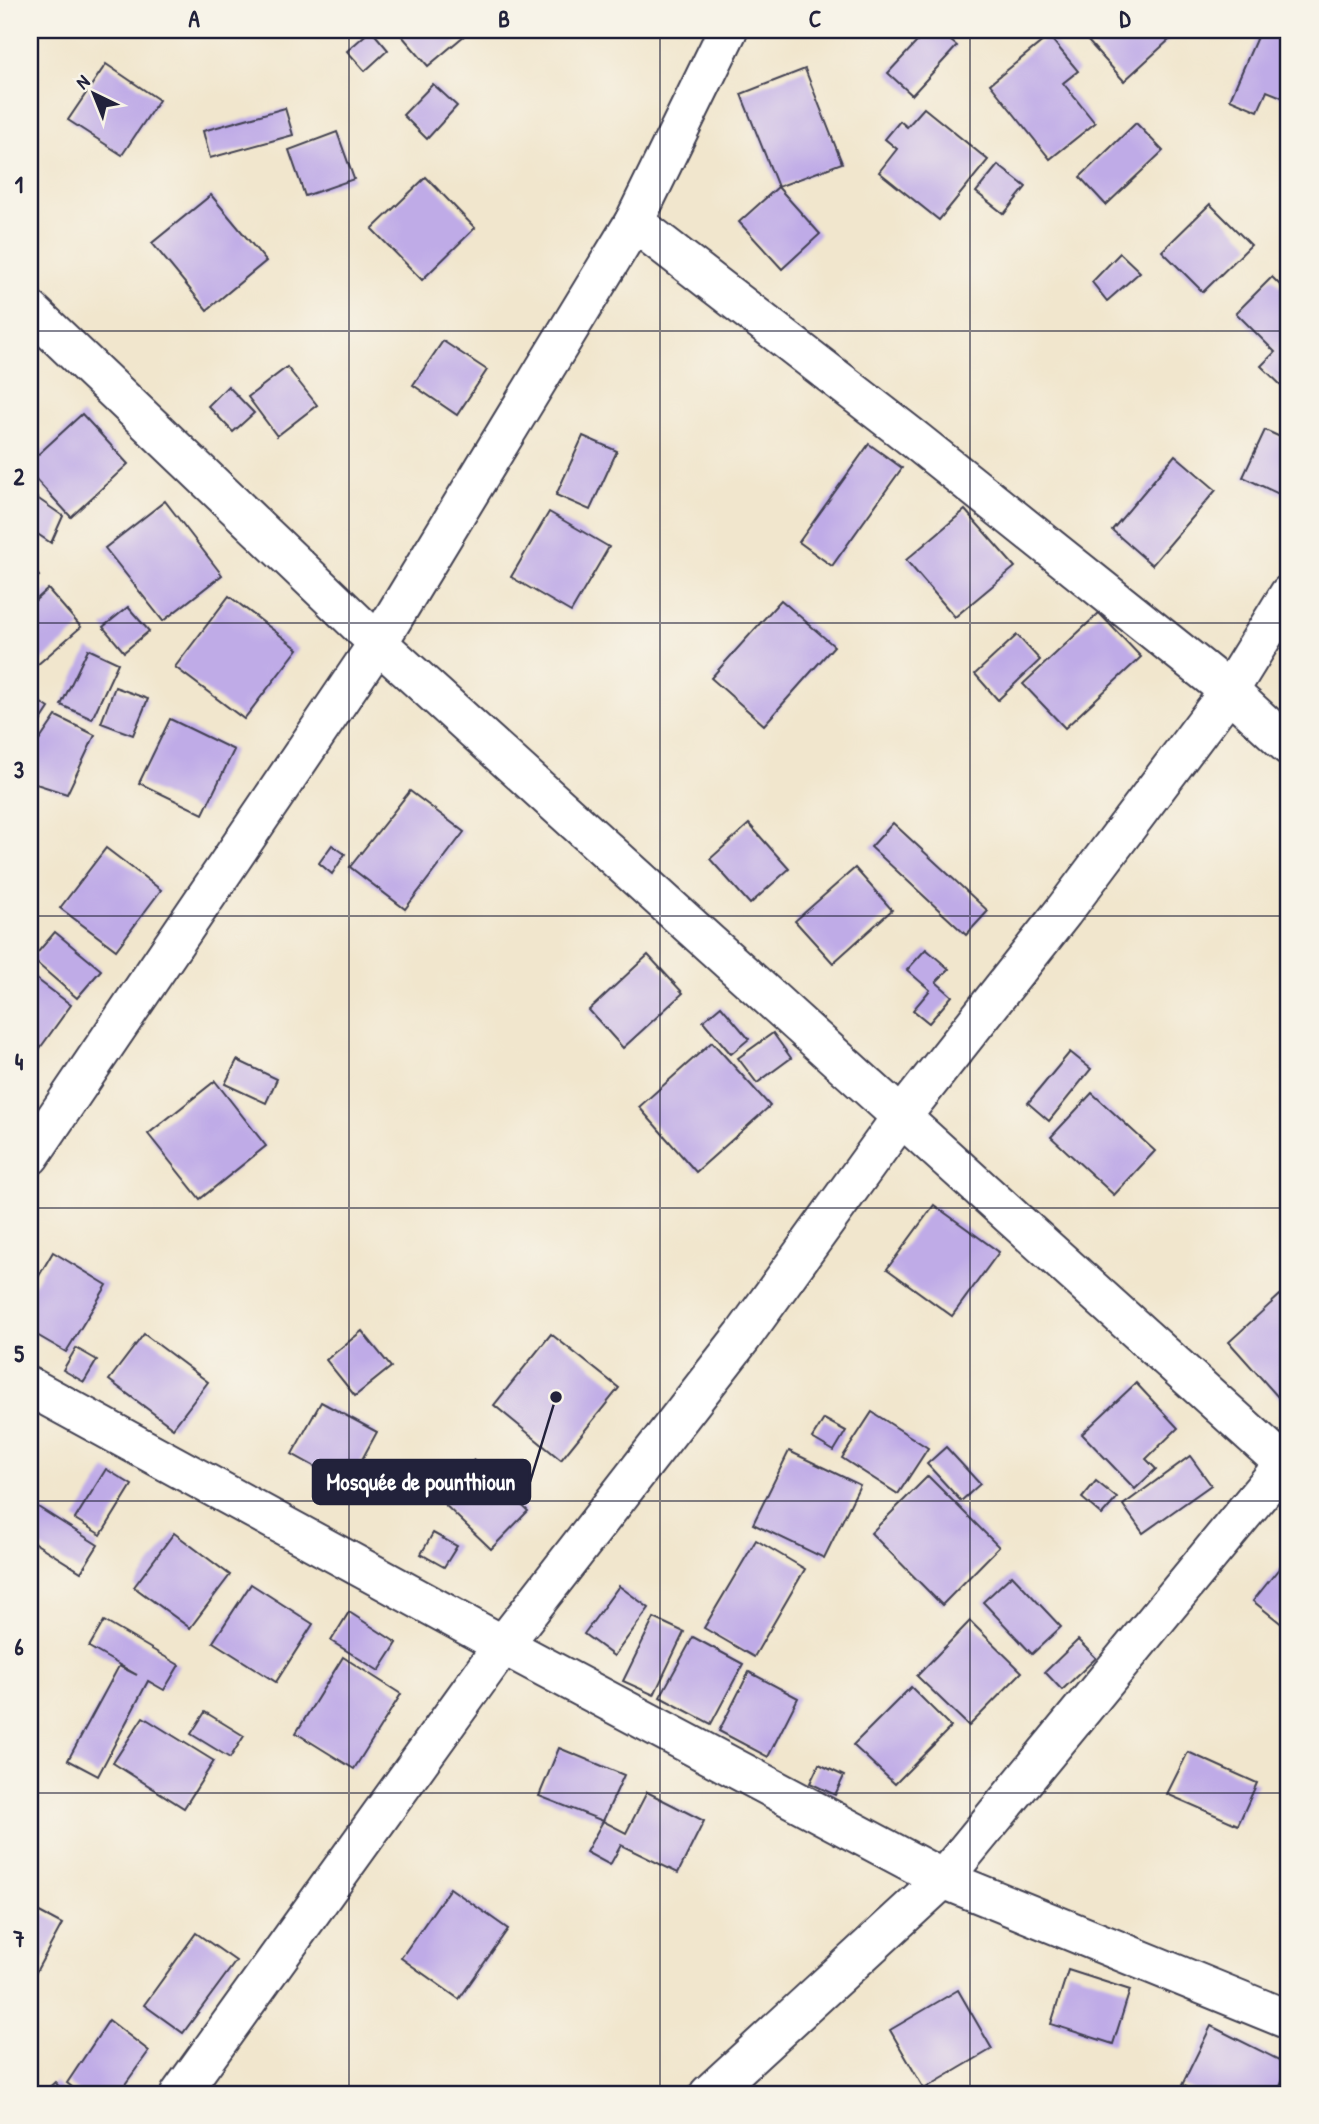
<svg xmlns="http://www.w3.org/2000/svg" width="1319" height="2124" viewBox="0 0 1319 2124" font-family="'Patrick Hand',sans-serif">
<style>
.building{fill:#bfabe7}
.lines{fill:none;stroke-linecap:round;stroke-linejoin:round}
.minor-casing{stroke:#413f51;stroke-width:42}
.minor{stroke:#fff;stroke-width:38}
.grid{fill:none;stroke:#22223b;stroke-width:2;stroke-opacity:0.55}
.leader{fill:none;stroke:#22223b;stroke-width:2.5}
.callout-dot{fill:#22223b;stroke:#f7f3e8;stroke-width:2.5}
.callout{fill:#22223b;stroke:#22223b;stroke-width:2.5}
.callout-label{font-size:23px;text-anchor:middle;font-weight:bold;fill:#fff}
.neatline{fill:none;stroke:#22223b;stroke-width:2.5}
.grid-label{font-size:23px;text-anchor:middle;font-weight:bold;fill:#22223b}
</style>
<rect width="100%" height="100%" fill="#f7f3e8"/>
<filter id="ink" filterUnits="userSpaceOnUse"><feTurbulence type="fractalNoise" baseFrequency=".0143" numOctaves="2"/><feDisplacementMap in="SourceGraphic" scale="14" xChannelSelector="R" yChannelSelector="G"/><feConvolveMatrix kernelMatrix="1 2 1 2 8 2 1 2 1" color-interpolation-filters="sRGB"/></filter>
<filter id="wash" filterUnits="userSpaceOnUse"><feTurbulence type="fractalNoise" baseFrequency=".00686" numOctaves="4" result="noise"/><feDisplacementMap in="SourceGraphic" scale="28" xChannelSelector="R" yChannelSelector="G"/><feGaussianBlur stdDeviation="1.57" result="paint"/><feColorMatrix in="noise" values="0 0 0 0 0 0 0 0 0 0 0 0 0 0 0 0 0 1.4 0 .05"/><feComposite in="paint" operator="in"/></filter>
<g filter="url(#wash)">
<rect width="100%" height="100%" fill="#f1e6cd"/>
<g id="blocks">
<!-- building -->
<g class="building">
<path d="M371 30 388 50 365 71 347 51Z"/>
<path d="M409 30H471L428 66 402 36Z"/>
<path d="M928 30H938L957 46 912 95 888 73Z"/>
<path d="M1100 30H1180L1124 81 1088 41Z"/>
<path d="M1260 30H1289V100L1267 91 1258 111 1230 99Z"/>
<path d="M1049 36 1078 71 1063 83 1095 123 1050 159 990 84Z"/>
<path d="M106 64 159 100 122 155 68 120Z"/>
<path d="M805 69 842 163 778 187 741 94Z"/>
<path d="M433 84 457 106 427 139 403 115Z"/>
<path d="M285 108 293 135 210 158 203 131Z"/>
<path d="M924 108 988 160 939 220 879 172 897 149 885 139 900 121 907 127Z"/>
<path d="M1136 123 1163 151 1106 205 1080 177Z"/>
<path d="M337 132 354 179 305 196 289 150Z"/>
<path d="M998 165 1026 187 1004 214 976 192Z"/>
<path d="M426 177 475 228 422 280 372 229Z"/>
<path d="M778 187 820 234 782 269 739 222Z"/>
<path d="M211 195 266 261 207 310 152 243Z"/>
<path d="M1210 204 1251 245 1203 292 1162 251Z"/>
<path d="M1120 253 1140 272 1107 301 1092 282Z"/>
<path d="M1272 277 1289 294V385L1285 389 1261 366 1275 352 1236 313Z"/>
<path d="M443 341 487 370 457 415 413 385Z"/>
<path d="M287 367 317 405 277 436 248 397Z"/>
<path d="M228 386 254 413 233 432 208 406Z"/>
<path d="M82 414 128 464 71 517 30 473V462Z"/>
<path d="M1265 430 1289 441V478L1281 495 1243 477Z"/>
<path d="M583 436 617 451 590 510 556 495Z"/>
<path d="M869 444 902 468 832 566 799 542Z"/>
<path d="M1175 455 1216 490 1152 565 1112 530Z"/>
<path d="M30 493 63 516 51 543 30 529Z"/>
<path d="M165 501 222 575 163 621 105 548Z"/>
<path d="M965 510 1015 567 955 617 906 560Z"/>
<path d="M549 512 609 547 571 612 511 577Z"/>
<path d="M30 564 39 576 30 583Z"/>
<path d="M48 589 81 627 37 665 30 657V605Z"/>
<path d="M229 596 298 649 244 719 175 667Z"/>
<path d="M781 600 834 646 764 725 711 678Z"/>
<path d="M128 607 149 631 124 652 103 627Z"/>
<path d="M1099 613 1141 657 1065 728 1023 684Z"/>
<path d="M1017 635 1040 660 998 700 975 674Z"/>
<path d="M88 649 118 663 92 719 61 705Z"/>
<path d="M115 687 148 699 133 735 101 723Z"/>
<path d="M30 696 49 708 30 737Z"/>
<path d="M56 716 95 735 67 794 30 782V754Z"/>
<path d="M170 719 234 750 203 814 139 783Z"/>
<path d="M410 791 464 832 405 909 350 867Z"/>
<path d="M893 823 988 911 966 935 871 847Z"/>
<path d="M749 824 789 869 750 904 710 859Z"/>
<path d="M332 845 345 854 332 874 319 863Z"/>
<path d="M106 848 161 890 116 950 60 908Z"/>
<path d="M855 868 892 910 833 963 795 921Z"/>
<path d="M55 932 101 970 77 998 32 959Z"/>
<path d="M926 949 949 969 936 982 952 996 929 1023 913 1010 930 990 907 970Z"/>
<path d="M648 955 683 993 623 1048 589 1010Z"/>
<path d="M30 974 71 1005 30 1062Z"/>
<path d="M721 1006 749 1039 731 1054 703 1021Z"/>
<path d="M773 1033 791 1058 757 1083 738 1058Z"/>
<path d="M712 1042 770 1106 696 1172 639 1107Z"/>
<path d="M1070 1052 1091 1069 1049 1121 1028 1103Z"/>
<path d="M237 1060 277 1079 266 1103 225 1084Z"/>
<path d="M215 1081 266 1146 200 1199 148 1134Z"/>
<path d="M1092 1093 1155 1151 1114 1195 1051 1137Z"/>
<path d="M934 1205 999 1252 952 1316 887 1269Z"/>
<path d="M53 1252 107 1285 66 1352 30 1331V1291Z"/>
<path d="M1280 1295 1289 1305V1403L1286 1406 1229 1342Z"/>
<path d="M362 1331 391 1367 355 1396 326 1360Z"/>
<path d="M144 1334 208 1382 173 1428 109 1380Z"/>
<path d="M551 1334 619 1388 561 1460 494 1405Z"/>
<path d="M76 1348 97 1360 84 1382 63 1370Z"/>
<path d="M1136 1383 1178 1428 1146 1459 1156 1469 1135 1489 1082 1434Z"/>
<path d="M321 1402 377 1432 348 1485 292 1454Z"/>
<path d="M872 1412 928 1448 898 1494 842 1458Z"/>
<path d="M824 1419 846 1431 834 1451 812 1438Z"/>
<path d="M946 1447 980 1484 961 1501 927 1464Z"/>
<path d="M789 1451 860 1485 824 1558 753 1524Z"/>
<path d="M1190 1456 1211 1485 1143 1533 1123 1505Z"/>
<path d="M474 1460 528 1511 491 1549 439 1499Z"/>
<path d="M106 1469 132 1485 101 1535 75 1519Z"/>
<path d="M928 1476 999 1547 942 1605 871 1533Z"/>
<path d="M1096 1481 1117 1498 1102 1515 1082 1498Z"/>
<path d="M30 1502 98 1545 81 1572 30 1540Z"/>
<path d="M174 1533 230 1575 190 1628 134 1587Z"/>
<path d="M433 1533 457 1546 444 1567 421 1554Z"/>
<path d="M756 1540 805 1569 754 1657 704 1628Z"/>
<path d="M1289 1556V1630L1253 1601Z"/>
<path d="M1012 1575 1061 1627 1032 1654 983 1602Z"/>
<path d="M251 1584 313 1624 276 1682 213 1642Z"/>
<path d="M619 1586 649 1608 614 1656 584 1634Z"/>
<path d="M349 1612 397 1643 379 1671 331 1641Z"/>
<path d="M654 1618 684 1632 654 1695 623 1681Z"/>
<path d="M104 1621 179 1665 164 1690 148 1681 98 1776 68 1760 119 1666 137 1675 89 1647Z"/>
<path d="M970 1621 1022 1672 969 1726 917 1676Z"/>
<path d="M693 1637 743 1664 711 1724 660 1697Z"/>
<path d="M1078 1640 1096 1658 1062 1690 1045 1672Z"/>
<path d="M343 1657 401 1694 354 1769 296 1733Z"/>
<path d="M749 1672 798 1698 768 1757 719 1731Z"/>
<path d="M911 1687 951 1727 895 1784 853 1745Z"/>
<path d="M205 1712 244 1736 230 1758 191 1734Z"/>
<path d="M143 1717 214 1761 184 1808 113 1763Z"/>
<path d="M559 1748 624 1775 603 1821 539 1796Z"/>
<path d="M1188 1752 1257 1783 1238 1825 1167 1794Z"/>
<path d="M819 1764 844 1776 835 1795 810 1783Z"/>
<path d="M647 1792 704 1821 678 1873 621 1845 610 1865 586 1852 603 1821 626 1833Z"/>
<path d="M30 1832 37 1836 30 1850Z"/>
<path d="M450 1888 508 1929 459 1999 401 1958Z"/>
<path d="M30 1907 62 1924 30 1983Z"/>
<path d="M196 1933 236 1961 183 2033 144 2005Z"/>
<path d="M1068 1970 1130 1990 1113 2044 1051 2024Z"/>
<path d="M958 1990 992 2049 924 2089 890 2030Z"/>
<path d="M109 2020 149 2051 118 2094H81L67 2083Z"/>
<path d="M1211 2026 1289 2065 1277 2094H1201L1182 2085Z"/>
<path d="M55 2082 65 2094H42Z"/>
</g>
</g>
</g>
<g filter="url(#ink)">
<use href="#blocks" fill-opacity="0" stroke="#413f51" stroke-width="2"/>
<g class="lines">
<defs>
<g id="minor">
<path d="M634 222 914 439 1229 691 1289 746"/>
<path d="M30 310 378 643 1289 1468"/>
<path d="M30 1156 378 643 634 222 728 30"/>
<path d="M30 1387 503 1645 943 1879 1289 2020"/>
<path d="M180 2094 503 1645 743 1336 902 1116 1063 912 1229 691 1289 594"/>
<path d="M709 2094 943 1879 1289 1458"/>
</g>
</defs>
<!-- minor casing -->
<use href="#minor" class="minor-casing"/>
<!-- minor -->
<use href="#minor" class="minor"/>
</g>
</g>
<!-- grid -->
<path class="grid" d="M349 30V2094M660 30V2094M970 30V2094M30 331H1289M30 623H1289M30 916H1289M30 1208H1289M30 1501H1289M30 1793H1289"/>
<!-- callouts -->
<path class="leader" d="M556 1397L530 1482"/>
<circle class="callout-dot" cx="556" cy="1397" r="7"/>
<rect class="callout" x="313" y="1460" width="217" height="44" rx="7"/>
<g class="callout-label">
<text x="421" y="1490">Mosquée de pounthioun</text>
</g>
<!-- margin -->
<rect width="1319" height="2124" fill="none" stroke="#f7f3e8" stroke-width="77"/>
<!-- north arrow -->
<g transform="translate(94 94) rotate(317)" stroke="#f7f3e8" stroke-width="5" paint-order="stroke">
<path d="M0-5L12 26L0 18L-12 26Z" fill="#22223b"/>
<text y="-10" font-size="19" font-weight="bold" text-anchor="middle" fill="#22223b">N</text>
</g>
<rect x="38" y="38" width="1242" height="2048" class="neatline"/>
<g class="grid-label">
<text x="194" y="27">A</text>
<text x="504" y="27">B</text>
<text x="815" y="27">C</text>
<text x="1125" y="27">D</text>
<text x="19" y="193">1</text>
<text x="19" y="485">2</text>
<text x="19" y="778">3</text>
<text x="19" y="1070">4</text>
<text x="19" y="1362">5</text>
<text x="19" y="1655">6</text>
<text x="19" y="1947">7</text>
</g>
</svg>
